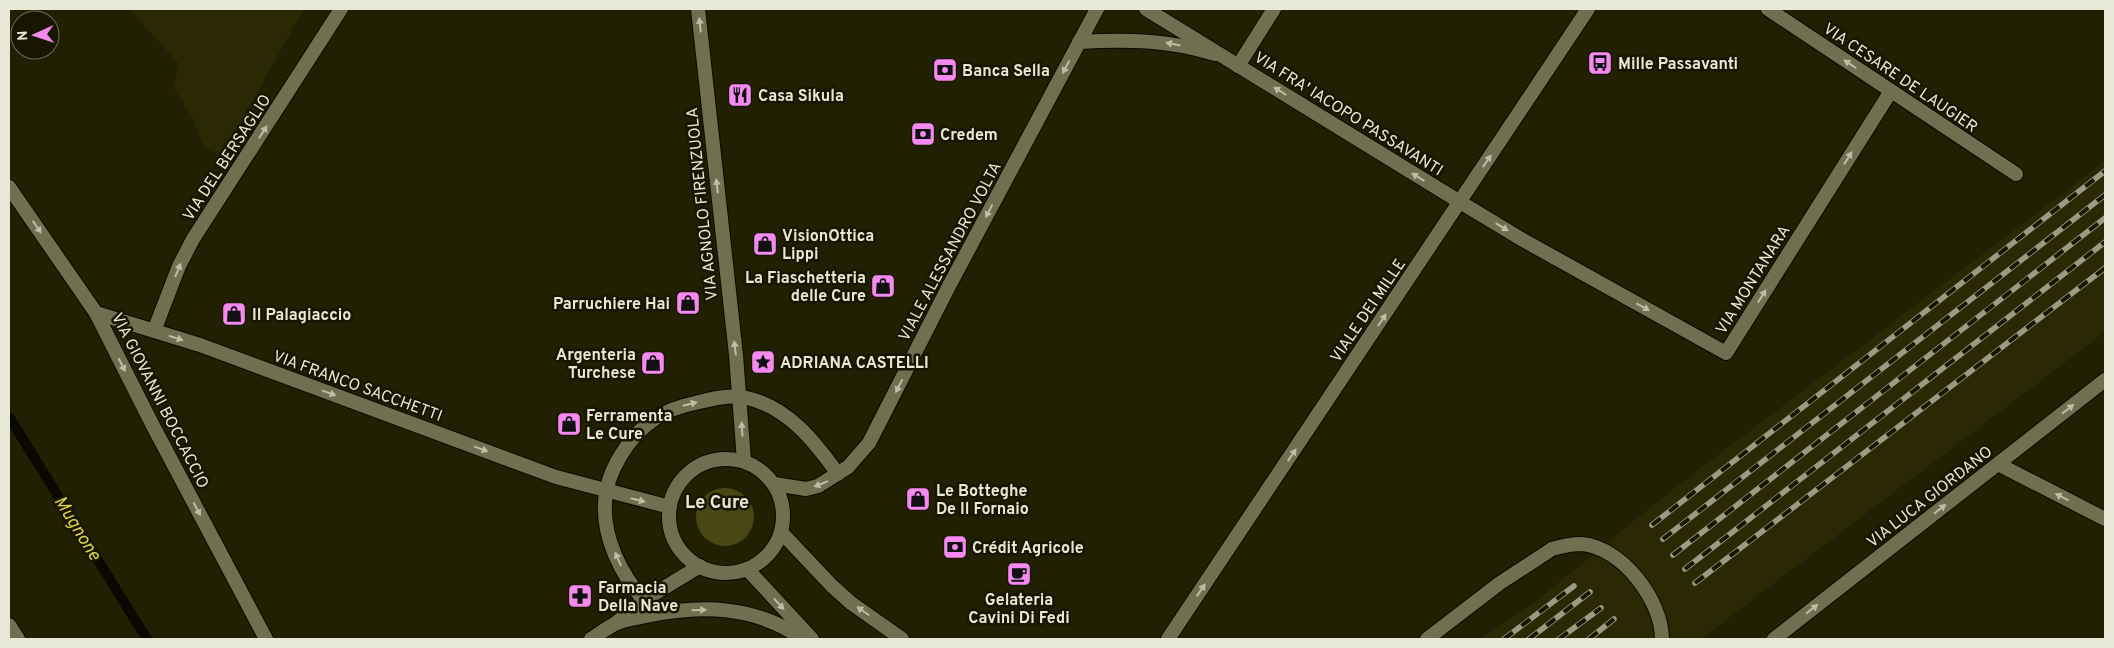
<svg xmlns="http://www.w3.org/2000/svg" width="2114" height="648" viewBox="0 0 2114 648" font-family="Overpass,sans-serif">
<style>
.built{fill:#2b2904}
.green{fill:#494715}
.lines{fill:none;stroke-linecap:round;stroke-linejoin:round}
.stream{stroke:#0a0901;stroke-width:10}
.minor-casing{stroke:#0b0900;stroke-width:16}
.tertiary-casing{stroke:#0b0900;stroke-width:16}
.secondary-casing{stroke:#0b0900;stroke-width:16}
.minor{stroke:#706f50;stroke-width:14}
.tertiary{stroke:#706f50;stroke-width:14}
.secondary{stroke:#706f50;stroke-width:14}
.rail-casing{stroke:#9b9a84;stroke-width:5.5}
.rail{stroke:#181600;stroke-width:4;stroke-dasharray:11;stroke-linecap:butt}
.secondary-bridge-casing{stroke:#0b0900;stroke-width:16;stroke-linecap:butt}
.secondary-bridge{stroke:#706f50;stroke-width:14}
.oneway{fill:#bebea7}
.labels{text-anchor:middle;stroke-width:5;stroke-linejoin:round;paint-order:stroke}
.poi-label{font-size:16px;font-weight:bold;fill:#e8e8d6;stroke:#181600;text-anchor:start}
.street-label{font-size:16px;fill:#e8e8d6;stroke:#181600}
.neighbourhood-label{font-size:18px;font-weight:bold;fill:#e8e8d6;stroke:#181600}
.water-label{font-size:18px;font-style:italic;fill:#dcd647;stroke:#181600}
</style>
<rect width="100%" height="100%" fill="#212002"/>
<!-- built -->
<g class="built">
<path d="M129 9H304L221 157 204 147 192 117 173 87 179 64Z"/>
<path d="M2105 161V332L1701 639H1481L1541 597 1672 490Z"/>
</g>
<!-- green -->
<circle class="green" cx="725" cy="517" r="29"/>
<g class="lines">
<!-- stream -->
<path class="stream" d="M9 417 147 639"/>
<defs>
<g id="minor">
<path d="M698 9 736 355 744 461"/>
<path d="M1768 9 2016 174"/>
<path d="M1079 42C1128 39 1168 40 1215 54"/>
<path d="M1238 66 1274 9"/>
<path d="M9 187 96 313 152 424 266 639"/>
<path d="M1460 202 1523 240 1726 353 1891 91"/>
<path d="M96 313 200 345 556 477 670 507"/>
<path d="M154 331 179 266 193 239 341 9"/>
<path d="M1998 464 2105 519"/>
<path d="M781 532 832 586 851 603 902 639"/>
<path d="M644 600C621 575 603 538 605 503 606 472 629 435 656 418 668 410 681 406 695 403 711 399 731 394 747 398 788 407 815 442 838 474"/>
<path d="M616 623 644 600 700 566"/>
<path d="M9 625 18 639"/>
<path d="M1774 639 2105 380"/>
</g>
<g id="tertiary">
<path d="M1146 9 1460 202"/>
<path d="M591 639C599 634 608 627 617 623 626 619 637 618 646 616 702 604 756 606 803 639"/>
</g>
<g id="secondary">
<circle cx="726" cy="516" r="57"/>
<path d="M774 484 806 489 818 486 848 467 869 443 949 286 1097 9"/>
<path d="M747 569 812 639"/>
<path d="M1168 639 1588 9"/>
<path d="M1427 639 1500 583 1552 549"/>
</g>
</defs>
<!-- minor casing -->
<use href="#minor" class="minor-casing"/>
<!-- tertiary casing -->
<use href="#tertiary" class="tertiary-casing"/>
<!-- secondary casing -->
<use href="#secondary" class="secondary-casing"/>
<!-- minor -->
<use href="#minor" class="minor"/>
<!-- tertiary -->
<use href="#tertiary" class="tertiary"/>
<!-- secondary -->
<use href="#secondary" class="secondary"/>
<defs>
<g id="rail">
<path d="M1652 525 2105 171"/>
<path d="M1663 539 2105 195"/>
<path d="M1673 555 2105 218"/>
<path d="M1685 569 2105 242"/>
<path d="M1695 583 2105 268"/>
<path d="M1504 639 1574 586"/>
<path d="M1529 639 1590 592"/>
<path d="M1559 639 1601 608"/>
<path d="M1589 639 1614 619"/>
</g>
</defs>
<!-- rail casing -->
<use href="#rail" class="rail-casing"/>
<!-- rail -->
<use href="#rail" class="rail"/>
<defs>
<path id="secondary-bridge" d="M1552 549C1562 546 1572 544 1582 544 1623 548 1662 601 1662 639"/>
</defs>
<!-- secondary-bridge casing -->
<use href="#secondary-bridge" class="secondary-bridge-casing"/>
<!-- secondary-bridge -->
<use href="#secondary-bridge" class="secondary-bridge"/>
</g>
<!-- one-way arrows -->
<defs><path id="oneway-solid" d="M-6-.8H1V-3.2L6.5 0L1 3.2V.8H-6Z" transform="scale(1.25)"/></defs>
<g class="oneway">
<use href="#oneway-solid" transform="translate(700 25) rotate(-96)"/>
<use href="#oneway-solid" transform="translate(1173 44) rotate(-169)"/>
<use href="#oneway-solid" transform="translate(1850 64) rotate(-146)"/>
<use href="#oneway-solid" transform="translate(1066 67) rotate(118)"/>
<use href="#oneway-solid" transform="translate(1280 91) rotate(-148)"/>
<use href="#oneway-solid" transform="translate(263 132) rotate(-57)"/>
<use href="#oneway-solid" transform="translate(1848 158) rotate(-58)"/>
<use href="#oneway-solid" transform="translate(1487 161) rotate(-56)"/>
<use href="#oneway-solid" transform="translate(1418 177) rotate(-149)"/>
<use href="#oneway-solid" transform="translate(717 186) rotate(-96)"/>
<use href="#oneway-solid" transform="translate(989 211) rotate(118)"/>
<use href="#oneway-solid" transform="translate(37 227) rotate(55)"/>
<use href="#oneway-solid" transform="translate(1502 227) rotate(31)"/>
<use href="#oneway-solid" transform="translate(178 270) rotate(-67)"/>
<use href="#oneway-solid" transform="translate(1762 296) rotate(-58)"/>
<use href="#oneway-solid" transform="translate(1643 307) rotate(29)"/>
<use href="#oneway-solid" transform="translate(1382 320) rotate(-56)"/>
<use href="#oneway-solid" transform="translate(176 338) rotate(17)"/>
<use href="#oneway-solid" transform="translate(735 348) rotate(-97)"/>
<use href="#oneway-solid" transform="translate(122 365) rotate(63)"/>
<use href="#oneway-solid" transform="translate(899 386) rotate(117)"/>
<use href="#oneway-solid" transform="translate(329 393) rotate(20)"/>
<use href="#oneway-solid" transform="translate(690 404) rotate(-14)"/>
<use href="#oneway-solid" transform="translate(2068 409) rotate(-38)"/>
<use href="#oneway-solid" transform="translate(742 429) rotate(-94)"/>
<use href="#oneway-solid" transform="translate(481 449) rotate(20)"/>
<use href="#oneway-solid" transform="translate(1292 455) rotate(-56)"/>
<use href="#oneway-solid" transform="translate(821 484) rotate(158)"/>
<use href="#oneway-solid" transform="translate(2062 497) rotate(-153)"/>
<use href="#oneway-solid" transform="translate(638 500) rotate(14)"/>
<use href="#oneway-solid" transform="translate(197 509) rotate(62)"/>
<use href="#oneway-solid" transform="translate(1940 509) rotate(-38)"/>
<use href="#oneway-solid" transform="translate(618 559) rotate(-114)"/>
<use href="#oneway-solid" transform="translate(1201 590) rotate(-56)"/>
<use href="#oneway-solid" transform="translate(779 604) rotate(47)"/>
<use href="#oneway-solid" transform="translate(1812 609) rotate(-38)"/>
<use href="#oneway-solid" transform="translate(699 610) rotate(-1)"/>
<use href="#oneway-solid" transform="translate(863 611) rotate(-145)"/>
</g>
<!-- icons -->
<defs>
<symbol id="bus-square" viewBox="-11 -11 22 22"><rect x="-9" y="-9" width="18" height="18" rx="4" fill="#f489ef" stroke="#181600"/><path d="M-5-6H5V4H4V6H2V4H-2V6H-4V4H-5ZM-3.5-4V0h7V-4ZM-3.5 1.2v1.5H-2V1.2ZM2 1.2v1.5H3.5V1.2Z" fill="#111"/></symbol>
<symbol id="bank-square" viewBox="-11 -11 22 22"><rect x="-9" y="-9" width="18" height="18" rx="4" fill="#f489ef" stroke="#181600"/><path d="M-6-4H6V4H-6ZM0-2.3a2.3 2.3 0 1 0 0 4.6a2.3 2.3 0 1 0 0-4.6Z" fill="#111"/></symbol>
<symbol id="restaurant-square" viewBox="-11 -11 22 22"><rect x="-9" y="-9" width="18" height="18" rx="4" fill="#f489ef" stroke="#181600"/><path d="M-5-6h1v4h1v-4h1v4h1v-4h1v5L-1.5 .5V6h-2V.5L-5-1ZM5-6V6H3V1.5H1.5Q1.5-4 5-6Z" fill="#111"/></symbol>
<symbol id="shop-square" viewBox="-11 -11 22 22"><rect x="-9" y="-9" width="18" height="18" rx="4" fill="#f489ef" stroke="#181600"/><path d="M-5-2.5h2.3a2.7 3.5 0 0 1 5.4 0H5L5.5 6h-11ZM-1.5-2.5h3a1.5 2.3 0 0 0-3 0Z" fill="#111"/></symbol>
<symbol id="sight-square" viewBox="-11 -11 22 22"><rect x="-9" y="-9" width="18" height="18" rx="4" fill="#f489ef" stroke="#181600"/><path d="M0-6L1.8-2.2L6-1.7L2.9 1.2L3.7 5.4L0 3.3L-3.7 5.4L-2.9 1.2L-6-1.7L-1.8-2.2Z" fill="#111"/></symbol>
<symbol id="cafe-square" viewBox="-11 -11 22 22"><rect x="-9" y="-9" width="18" height="18" rx="4" fill="#f489ef" stroke="#181600"/><path d="M-5.5-4.5H6V0H3Q3 3.5 0 3.5H-2.5Q-5.5 3.5-5.5 0ZM3-3.2v2h1.7v-2ZM-6 4.5H4V6H-6Z" fill="#111"/></symbol>
<symbol id="pharmacy-square" viewBox="-11 -11 22 22"><rect x="-9" y="-9" width="18" height="18" rx="4" fill="#f489ef" stroke="#181600"/><path d="M-2-6h4v4h4v4h-4v4h-4v-4h-4v-4h4Z" fill="#111"/></symbol>
</defs>
<g fill-rule="evenodd">
<use href="#bus-square" x="1586" y="49" width="28" height="28"/>
<use href="#bank-square" x="931" y="56" width="28" height="28"/>
<use href="#restaurant-square" x="726" y="81" width="28" height="28"/>
<use href="#bank-square" x="909" y="120" width="28" height="28"/>
<use href="#shop-square" x="751" y="230" width="28" height="28"/>
<use href="#shop-square" x="869" y="272" width="28" height="28"/>
<use href="#shop-square" x="674" y="289" width="28" height="28"/>
<use href="#shop-square" x="220" y="300" width="28" height="28"/>
<use href="#sight-square" x="749" y="348" width="28" height="28"/>
<use href="#shop-square" x="639" y="349" width="28" height="28"/>
<use href="#shop-square" x="555" y="410" width="28" height="28"/>
<use href="#shop-square" x="904" y="485" width="28" height="28"/>
<use href="#bank-square" x="941" y="533" width="28" height="28"/>
<use href="#cafe-square" x="1005" y="560" width="28" height="28"/>
<use href="#pharmacy-square" x="566" y="582" width="28" height="28"/>
</g>
<g class="labels">
<!-- poi labels -->
<g class="poi-label">
<text x="1618" y="69">Mille Passavanti</text>
<text x="962" y="76">Banca Sella</text>
<text x="758" y="101">Casa Sikula</text>
<text x="940" y="140">Credem</text>
<text x="782" y="241">VisionOttica<tspan x="782" dy="18">Lippi</tspan></text>
<text x="866" y="283" text-anchor="end">La Fiaschetteria<tspan x="866" dy="18">delle Cure</tspan></text>
<text x="670" y="309" text-anchor="end">Parruchiere Hai</text>
<text x="252" y="320">Il Palagiaccio</text>
<text x="636" y="360" text-anchor="end">Argenteria<tspan x="636" dy="18">Turchese</tspan></text>
<text x="780" y="368">ADRIANA CASTELLI</text>
<text x="586" y="421">Ferramenta<tspan x="586" dy="18">Le Cure</tspan></text>
<text x="936" y="496">Le Botteghe<tspan x="936" dy="18">De Il Fornaio</tspan></text>
<text x="972" y="553">Crédit Agricole</text>
<text x="598" y="593">Farmacia<tspan x="598" dy="18">Della Nave</tspan></text>
<text x="1019" y="605" text-anchor="middle">Gelateria<tspan x="1019" dy="18">Cavini Di Fedi</tspan></text>
</g>
<!-- street labels -->
<g class="street-label">
<text transform="translate(1901 77) rotate(34)" y="6">VIA CESARE DE LAUGIER</text>
<text transform="translate(1349 113) rotate(32)" y="6">VIA FRA' IACOPO PASSAVANTI</text>
<text transform="translate(226 157) rotate(-57)" y="6">VIA DEL BERSAGLIO</text>
<text transform="translate(701 204) rotate(-96)" y="6">VIA AGNOLO FIRENZUOLA</text>
<text transform="translate(949 251) rotate(-62)" y="6">VIALE ALESSANDRO VOLTA</text>
<text transform="translate(1752 279) rotate(-58)" y="6">VIA MONTANARA</text>
<text transform="translate(1367 310) rotate(-56)" y="6">VIALE DEI MILLE</text>
<text transform="translate(358 385) rotate(20)" y="6">VIA FRANCO SACCHETTI</text>
<text transform="translate(161 400) rotate(63)" y="6">VIA GIOVANNI BOCCACCIO</text>
<text transform="translate(1929 496) rotate(-38)" y="6">VIA LUCA GIORDANO</text>
</g>
<!-- neighbourhood labels -->
<g class="neighbourhood-label">
<text x="717" y="508">Le Cure</text>
</g>
<!-- water labels -->
<g class="water-label">
<text transform="translate(78 528) rotate(58)" y="6">Mugnone</text>
</g>
</g>
<!-- border -->
<rect width="2114" height="648" fill="none" stroke="#e8e8d6" stroke-width="20"/>
<!-- north arrow -->
<g transform="translate(35 35) rotate(267)"><circle r="24" fill="#181600" stroke="#6b6a56"/>
<path d="M0-4L9 19L0 12L-9 19Z" fill="#f489ef"/>
<text y="-8" font-size="14" font-weight="bold" text-anchor="middle" fill="#e8e8d6">N</text>
</g>
</svg>
